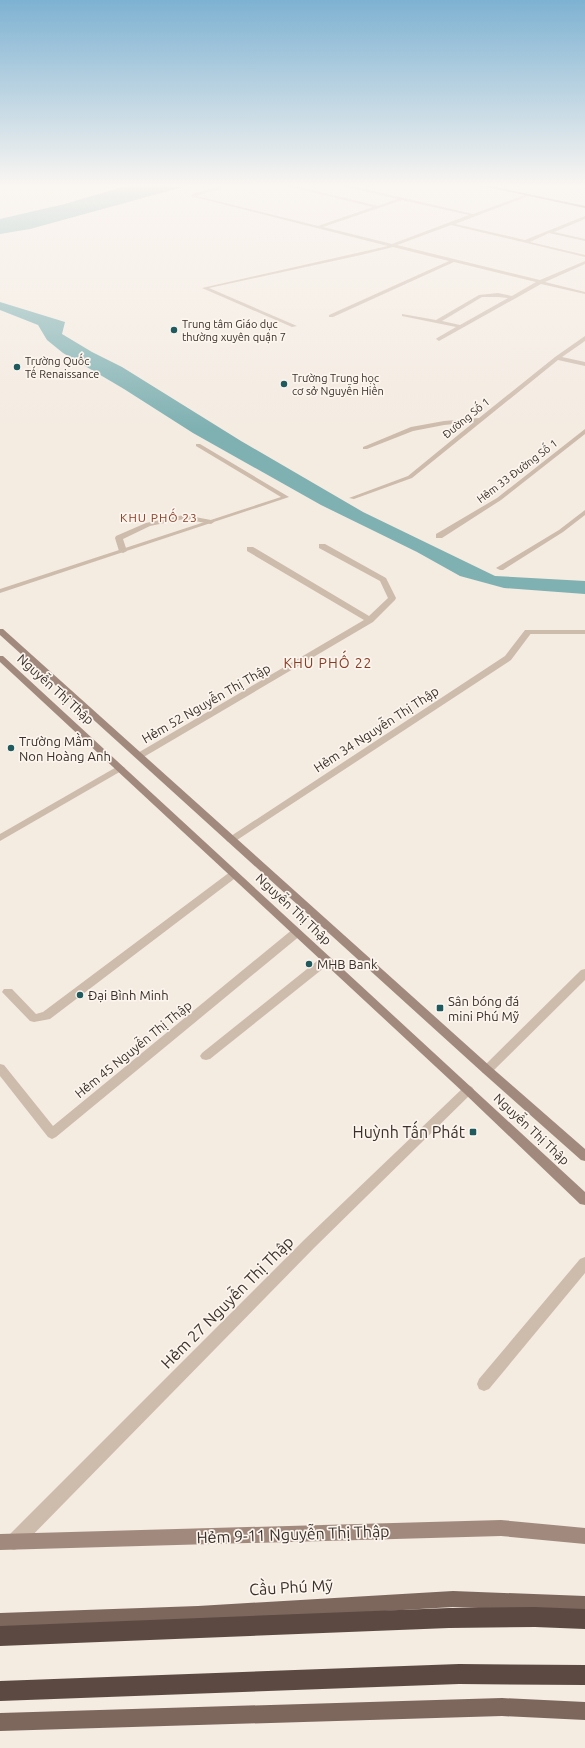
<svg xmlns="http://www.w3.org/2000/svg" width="585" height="1748" viewBox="0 0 585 1748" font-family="Ubuntu,sans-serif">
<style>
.water{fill:#7fb0b2}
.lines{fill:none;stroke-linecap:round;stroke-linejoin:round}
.lane{fill:#cdbbac;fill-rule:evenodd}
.street{fill:#cdbbac;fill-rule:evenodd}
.secondary{fill:#a18a7d;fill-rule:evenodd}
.primary{fill:#7d675c;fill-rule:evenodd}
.highway{fill:#5c4a42;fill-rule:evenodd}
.poi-dot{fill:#1f5a5e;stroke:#fbf5ee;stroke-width:1.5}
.labels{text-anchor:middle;stroke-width:3.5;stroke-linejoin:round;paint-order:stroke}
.far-poi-label{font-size:11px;fill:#3b302b;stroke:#fbf5ee;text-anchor:start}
.far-street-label{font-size:11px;fill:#3b302b;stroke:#fbf5ee}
.far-neighbourhood-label{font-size:12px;letter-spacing:1px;fill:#8c3b22;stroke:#fbf5ee}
.street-label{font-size:13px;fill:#3b302b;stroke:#fbf5ee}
.poi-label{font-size:13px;fill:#3b302b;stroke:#fbf5ee;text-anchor:start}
.neighbourhood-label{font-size:14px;letter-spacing:1px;fill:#8c3b22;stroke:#fbf5ee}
.near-poi-label{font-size:16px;fill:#3b302b;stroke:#fbf5ee;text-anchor:end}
.near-street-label{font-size:16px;fill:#3b302b;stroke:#fbf5ee}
</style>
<rect width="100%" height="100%" fill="#f4ebe1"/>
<!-- water -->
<g class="water">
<path d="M129 185H190L30 229 0 234V219L65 204Z"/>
<path d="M0 302 65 322 62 334 92 352 122 367 241 441 363 512 495 576 585 581V594L504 588 460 576 417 552 321 505 193 433 124 389 63 353 47 340 38 325 0 310Z"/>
</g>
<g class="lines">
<!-- lane -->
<g class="lane">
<path d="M184 515 211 520 214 522 211 524 184 519 150 526 123 539 127 551 123 553 119 551 115 538 116 536 146 523Z"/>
<path d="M319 544H325L386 578 396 598 395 600 373 622 142 758H136L135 756 136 754 364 620 247 551V547H253L369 616 388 598 380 581 319 548Z"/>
<rect x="525" y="630" width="60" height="4"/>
<path d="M297 928 302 932 301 935 56 1137 52 1139 48 1137 0 1076V1064L4 1065 53 1126 293 929Z"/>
<path d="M326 956 330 957 331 960 330 963 210 1059 206 1060 202 1059 200 1056 202 1053 322 957Z"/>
<path d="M585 969V980L491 1073 487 1074 483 1073 481 1070 483 1067 581 970Z"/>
<path d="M468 1085 472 1087 474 1090 472 1093 314 1248 20 1548 14 1550 8 1548 6 1542 8 1536 304 1240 464 1087Z"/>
<path d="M585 1257V1273L489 1389 484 1391 479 1389 477 1384 479 1379 580 1259Z"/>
</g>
<!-- street -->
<g class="street">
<path d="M224 185H231L196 196 318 226 373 207 283 185H291L378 206 397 199 343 186 347 185 473 214 528 194V196L455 224 525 240 585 216V219L554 232 585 239V241L549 233 530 242 585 255V257L451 225 397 245 540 280 585 261V264L545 282 585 292V294L541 284 439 341 436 339 437 338 456 327 402 316V314L436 320 479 295 498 293 512 296 536 282 454 262 333 317H329V315L449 261 393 247 361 255 209 288 297 326 292 327 202 288 388 246 191 196 193 194ZM402 200 469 215 392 244 323 227ZM482 297H498L508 298 460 325 442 321Z"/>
<path d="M585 336V341L562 357 585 362V366L558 360 412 478 354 499 349 498 408 476 474 422 444 425 413 431 367 449H363V447L411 427 444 421 479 418 555 357Z"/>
<path d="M585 429V434L501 500 442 538H436V534L497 498Z"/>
<path d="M196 444H200L289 497 0 593V589L281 497 196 446Z"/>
<path d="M585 510V515L563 532 503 570H500L496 568 559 530Z"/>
<path d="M525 630H528L532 632 511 660 234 842H228L226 840 228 838 505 656Z"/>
<path d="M120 765 125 768 123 770 0 841V834Z"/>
<path d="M234 871 239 874 238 876 50 1019 34 1022 30 1021 2 992 4 989H12L36 1014 43 1012 230 872Z"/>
</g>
<!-- secondary -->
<g class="secondary">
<path d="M477 185H486L585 206V208Z"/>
<path d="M0 629H3L491 1067 585 1149V1161L581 1160 483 1073 0 635Z"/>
<path d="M0 656H3L585 1192V1205L580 1204 464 1093 0 662Z"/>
<path d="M501 1520 585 1528V1544L501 1536 0 1550V1534Z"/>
</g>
<!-- primary -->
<g class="primary">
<path d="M453 1591 585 1596V1612L453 1607 198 1622 0 1629V1613L198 1606Z"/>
<path d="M502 1698 585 1702V1720L502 1716 0 1731V1713Z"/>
</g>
<!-- highway -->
<g class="highway">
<path d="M535 1607 585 1609V1629L535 1627 449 1628 0 1646V1626L449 1608Z"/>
<path d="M459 1664 585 1665V1685L459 1684 0 1701V1681Z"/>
</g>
</g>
<!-- sky -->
<linearGradient id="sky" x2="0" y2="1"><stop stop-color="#7eb2d2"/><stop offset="0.43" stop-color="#faf6f2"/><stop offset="1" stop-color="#faf6f2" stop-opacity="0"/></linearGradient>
<rect width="585" height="430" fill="url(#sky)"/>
<!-- markers -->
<g class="poi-dot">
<circle cx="174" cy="330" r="4"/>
<circle cx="17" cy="367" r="4"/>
<circle cx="284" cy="384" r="4"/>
<circle cx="11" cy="748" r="4"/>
<circle cx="309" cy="964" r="4"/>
<circle cx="80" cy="995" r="4"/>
<rect x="436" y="1004" width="8" height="8" rx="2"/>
<rect x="469" y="1128" width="8" height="8" rx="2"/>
</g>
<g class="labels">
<!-- far-poi labels -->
<g class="far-poi-label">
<text x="182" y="328">Trung tâm Giáo dục<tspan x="182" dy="13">thường xuyên quận 7</tspan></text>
<text x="25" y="365">Trường Quốc<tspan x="25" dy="13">Tế Renaissance</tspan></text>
<text x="292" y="382">Trường Trung học<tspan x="292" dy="13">cơ sở Nguyễn Hiền</tspan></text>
</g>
<!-- far-street labels -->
<g class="far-street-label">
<text transform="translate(466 418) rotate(-39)" y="4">Đường Số 1</text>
<text transform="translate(517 471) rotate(-37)" y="4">Hẻm 33 Đường Số 1</text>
</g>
<!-- far-neighbourhood labels -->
<g class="far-neighbourhood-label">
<text x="159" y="522">KHU PHỐ 23</text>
</g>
<!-- street labels -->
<g class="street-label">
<text transform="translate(56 689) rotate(42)" y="5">Nguyễn Thị Thập</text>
<text transform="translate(206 703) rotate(-30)" y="5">Hẻm 52 Nguyễn Thị Thập</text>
<text transform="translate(376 729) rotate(-33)" y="5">Hẻm 34 Nguyễn Thị Thập</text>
<text transform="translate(294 909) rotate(43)" y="5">Nguyễn Thị Thập</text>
<text transform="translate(133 1049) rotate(-39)" y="5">Hẻm 45 Nguyễn Thị Thập</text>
<text transform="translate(532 1129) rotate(43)" y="5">Nguyễn Thị Thập</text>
</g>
<!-- poi labels -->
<g class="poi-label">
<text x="19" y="746">Trường Mầm<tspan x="19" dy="15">Non Hoàng Anh</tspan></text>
<text x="317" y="969">MHB Bank</text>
<text x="88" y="1000">Đại Bình Minh</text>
<text x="448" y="1006">Sân bóng đá<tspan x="448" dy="15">mini Phú Mỹ</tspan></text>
</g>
<!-- neighbourhood labels -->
<g class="neighbourhood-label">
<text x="328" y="668">KHU PHỐ 22</text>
</g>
<!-- near-poi labels -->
<g class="near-poi-label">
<text x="465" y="1138">Huỳnh Tấn Phát</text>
</g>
<!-- near-street labels -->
<g class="near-street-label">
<text transform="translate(227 1302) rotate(-45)" y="6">Hẻm 27 Nguyễn Thị Thập</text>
<text transform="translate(293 1534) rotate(-2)" y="6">Hẻm 9-11 Nguyễn Thị Thập</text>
<text transform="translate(291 1587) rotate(-3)" y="6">Cầu Phú Mỹ</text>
</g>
</g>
</svg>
